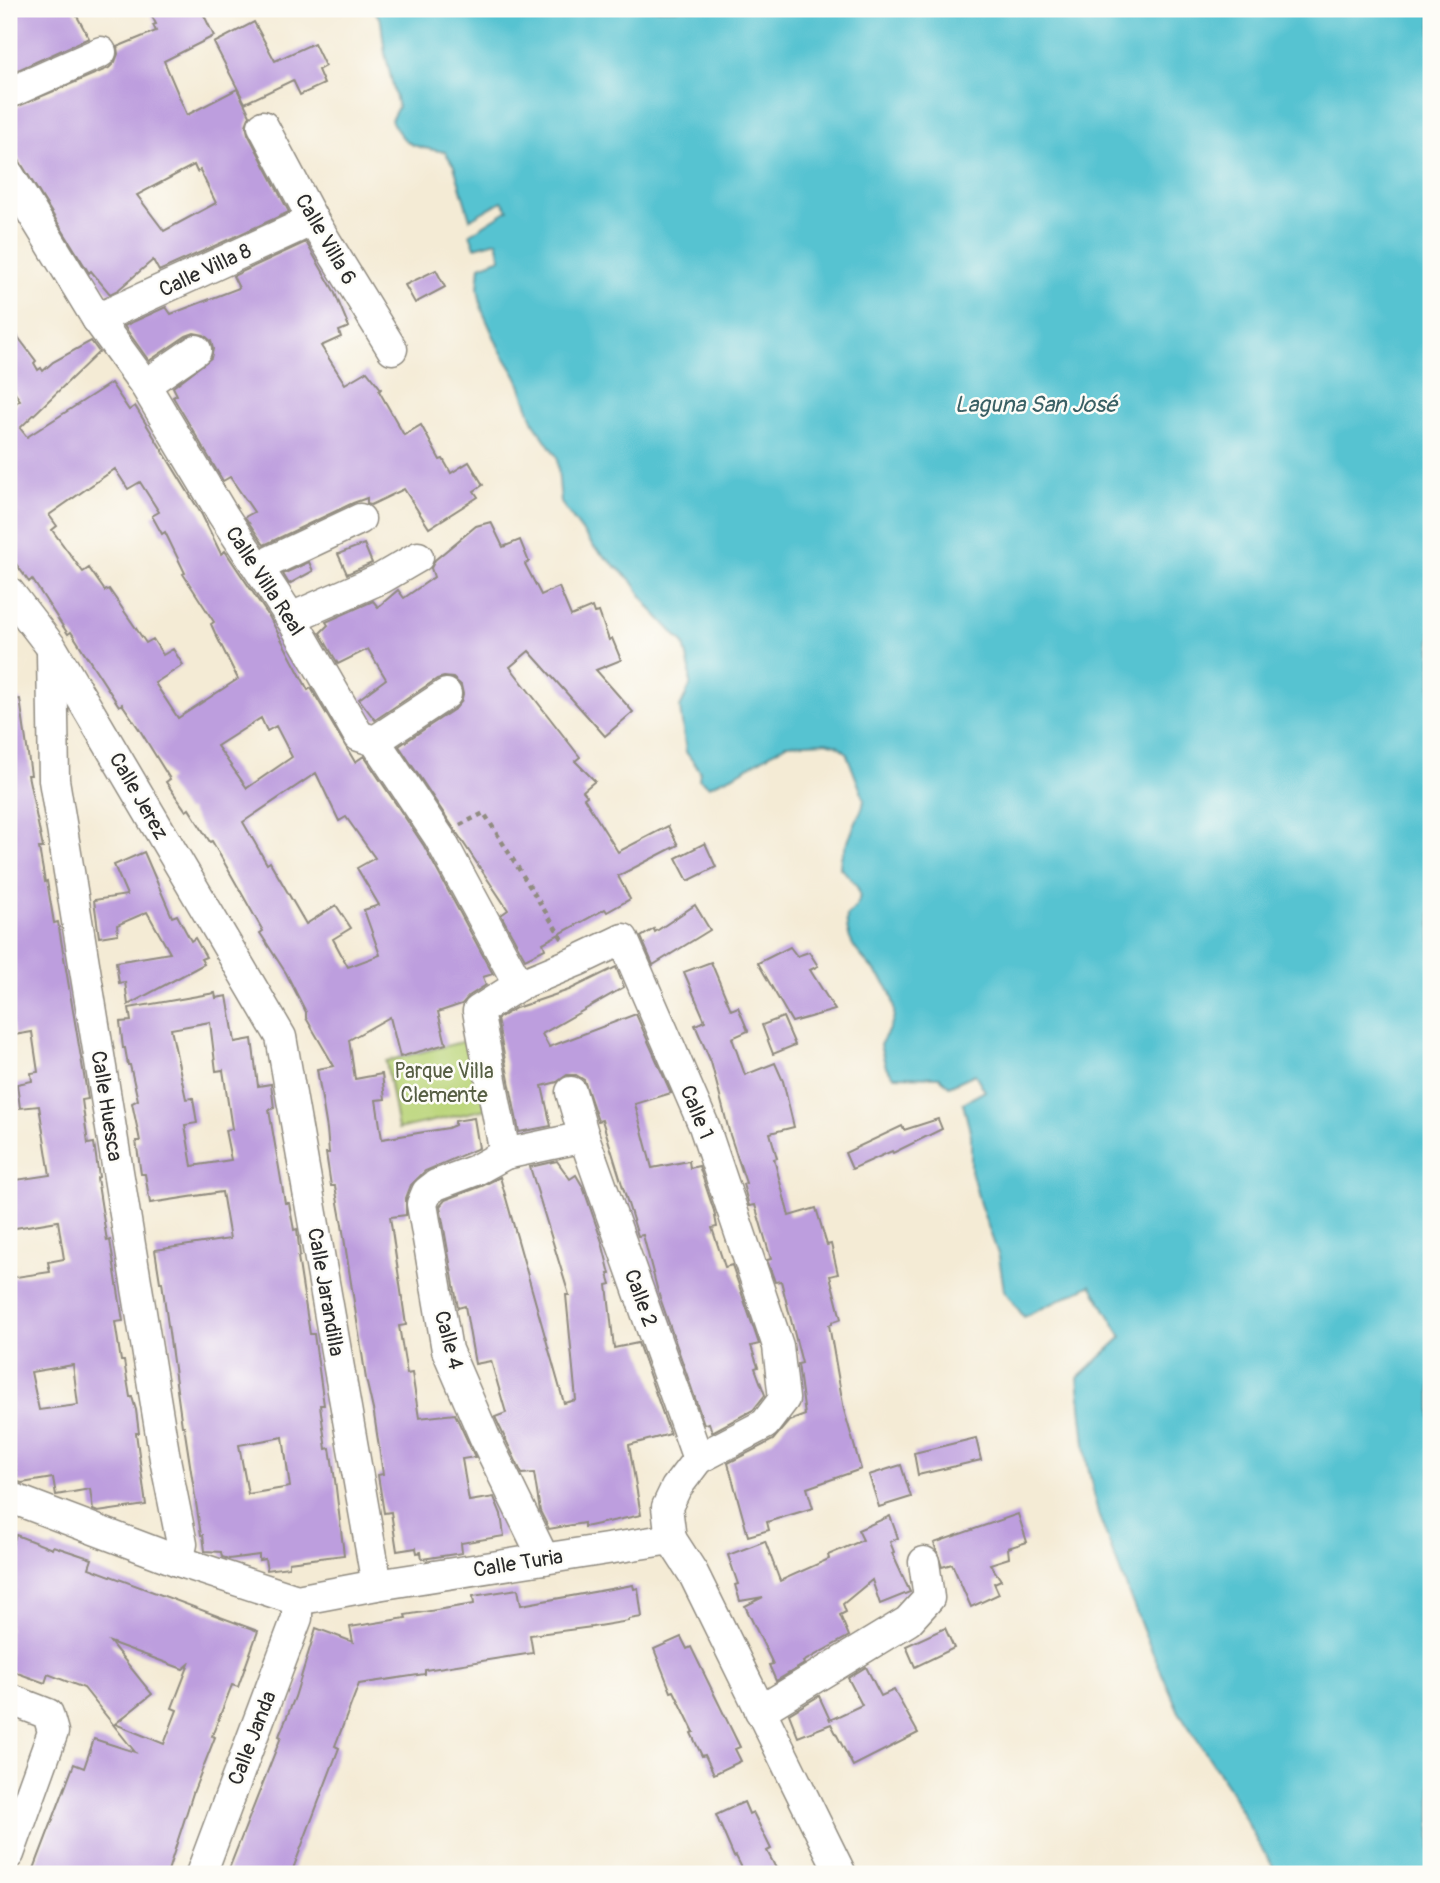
<svg xmlns="http://www.w3.org/2000/svg" width="1440" height="1883" viewBox="0 0 1440 1883" font-family="Pangolin,sans-serif">
<style>
.green{fill:#bbd57a;stroke:#738052;stroke-width:2}
.water{fill:#57c3d1;stroke:#41777e;stroke-width:2}
.building{fill:#bd9ede;fill-rule:evenodd}
.lines{fill:none;stroke-linecap:round;stroke-linejoin:round}
.minor-casing{stroke:#908b80;stroke-width:33}
.path{stroke:#908b80;stroke-width:4.5;stroke-dasharray:5 5;stroke-linecap:butt}
.minor{stroke:#fff;stroke-width:30}
.labels{text-anchor:middle;stroke-width:5;stroke-linejoin:round;paint-order:stroke}
.street-label{font-size:21px;fill:#2b2b2b;stroke:#fdfcf7}
.park-label{font-size:21px;fill:#565e43;stroke:#fdfcf7}
.water-label{font-size:23px;font-style:italic;fill:#3a6065;stroke:#fdfcf7}
</style>
<rect width="100%" height="100%" fill="#fdfcf7"/>
<filter id="ink" filterUnits="userSpaceOnUse"><feTurbulence type="fractalNoise" baseFrequency=".0143" numOctaves="2"/><feDisplacementMap in="SourceGraphic" scale="14" xChannelSelector="R" yChannelSelector="G"/><feConvolveMatrix kernelMatrix="1 2 1 2 8 2 1 2 1" color-interpolation-filters="sRGB"/></filter>
<filter id="wash" filterUnits="userSpaceOnUse"><feTurbulence type="fractalNoise" baseFrequency=".00686" numOctaves="4" result="noise"/><feDisplacementMap in="SourceGraphic" scale="28" xChannelSelector="R" yChannelSelector="G"/><feGaussianBlur stdDeviation="1.57" result="paint"/><feColorMatrix in="noise" values="0 0 0 0 0 0 0 0 0 0 0 0 0 0 0 0 0 1.4 0 .05"/><feComposite in="paint" operator="in"/></filter>
<g filter="url(#wash)">
<rect width="100%" height="100%" fill="#f4ebd5"/>
<!-- green -->
<path class="green" d="M470 1040 486 1109 398 1129 386 1061Z"/>
<!-- water -->
<path class="water" d="M374 9H1431V1874H1278L1258 1843 1229 1788 1179 1712 1145 1635 1098 1514 1087 1462 1078 1378 1122 1337 1091 1285 1024 1317 1004 1290 999 1257 980 1204 971 1170V1135L963 1103 985 1091 975 1074 949 1086 940 1077 894 1076 886 1067 880 1045C885 1035 893 1026 894 1015 897 969 842 963 847 915 870 898 858 884 840 868L841 857 863 806 864 799 846 752 837 745 826 742 787 744 736 774 709 786 699 779 700 771 686 752 680 708 690 686V670L684 644 650 608 632 581 594 547 561 503 557 457 534 423 518 379 500 350 482 310 478 288 480 266 501 258 497 241 475 247 470 234 508 210 502 201 470 219 454 166 445 152C415 146 406 149 391 120L398 107 385 53 381 21Z"/>
<g id="blocks">
<!-- building -->
<g class="building">
<path d="M9 9H73L89 38 9 74Z"/>
<path d="M148 9H201L214 36 164 61 187 115 237 89 250 115 246 125 248 134 289 212 159 271 153 260 118 290 110 294 91 271 89 273 9 144V110L109 68 115 62 118 54 117 47 156 31 153 25 156 24ZM194 165 197 172 200 170 216 203 164 231 137 195Z"/>
<path d="M254 22 275 61 314 43 325 66 318 70 324 84 300 95 293 80 245 103 214 43Z"/>
<path d="M306 242 334 291 349 327 339 331 341 337 321 346 345 384 367 371 381 389 379 391 404 435 421 425 440 460 443 459 451 473 469 462 483 485 474 491 478 497 429 528 404 489 371 505 367 504V498L353 503 264 545 245 517 254 512 230 477 223 481 173 397 177 395 173 387 211 358 213 349 211 341 204 335 194 333 186 336 149 361 124 326 166 307 171 314 239 288 233 276Z"/>
<path d="M436 270 445 287 415 303 405 285Z"/>
<path d="M9 325 36 361 34 363 38 370 41 368 43 371 53 362 91 341 99 352 20 428 27 437 111 383 129 410 135 406 202 515 221 554 225 551 270 618 308 690 311 688 355 762 364 756 424 846 493 974 483 977 486 985 469 996 462 1004 438 1012 446 1044 400 1057 390 1017 349 1040 355 1079 382 1074 385 1099 376 1100 382 1139 448 1128 455 1125V1121L474 1118 479 1148 425 1171 411 1185 406 1198V1215L390 1217 406 1325 399 1326 407 1374 412 1373 419 1418 455 1414 475 1457 462 1459 469 1501 494 1497 501 1514 504 1536 461 1543 462 1553 422 1559 421 1552 417 1553 416 1548 397 1551 391 1512 384 1513 378 1475 383 1474 374 1414 366 1379 342 1225 335 1186H331L326 1153H329L327 1129 317 1069 334 1066 306 1018V1012L286 973 260 933 263 931 212 841 210 842 189 809 186 811 166 782 170 779 141 732 122 704 119 706 71 632 68 634 32 579 29 582 9 554V408L20 400 9 385ZM115 469 128 489 140 482 159 512 152 516 162 534 165 532 185 573 183 574 214 622 211 624 215 633 238 679 178 718 155 683 183 665 173 649 163 655 153 639 146 643 109 589 105 591 89 568 83 572 52 530 57 526 49 515ZM261 718 267 731 276 726 292 757 247 788 217 746ZM316 773 339 821 346 817 375 858 357 868 379 905 364 910 380 955 348 967 333 939 351 928 336 905 306 924 270 862 267 864 243 822Z"/>
<path d="M491 522 503 547 520 540 529 562 525 564 541 595 559 587 571 616 592 607 594 613 599 612 609 640 612 638 621 660 596 670 633 712 605 736 529 651 510 667 580 757 575 761 595 781 583 791 587 796 584 798 618 852 668 826 678 845 618 876 630 899 607 912 605 909 543 943 545 949 525 959 501 915 508 910 399 746 456 708 461 702 463 694 461 685 453 678 444 677 437 679 375 720 359 699 386 679 368 649 338 664 320 633 328 625 326 622 373 601 378 607 398 590 404 598 434 577 431 568 435 560 476 526Z"/>
<path d="M364 544 372 563 347 574 338 554Z"/>
<path d="M309 562 313 571 289 584 283 574Z"/>
<path d="M20 699 31 775H28L43 848H39L45 882 47 881 54 923 58 922 88 1099 82 1100 88 1144 94 1143 99 1177 97 1178 107 1241 110 1240 123 1321 115 1322 121 1361H124L130 1397H132L136 1410 139 1433H136L146 1505 98 1512 93 1510 90 1489 56 1495 53 1478 22 1483 18 1482 14 1457 9 1458V1278L50 1272 48 1262 64 1259 58 1221 9 1229V1181L50 1175 39 1106 20 1108 17 1084 32 1081 31 1073 38 1072 32 1032 14 1035 9 1005V700ZM73 1365 78 1405 39 1410 31 1372Z"/>
<path d="M705 843 716 867 688 881 676 858Z"/>
<path d="M144 852 172 917 177 915 191 941 195 938 206 957 201 959 204 964 128 1005 125 982 119 983 116 962 170 953 147 912 117 925 118 934 99 937 94 900 127 895 114 865Z"/>
<path d="M695 905 710 930 653 965 641 937 654 929 655 932Z"/>
<path d="M790 947 797 956 809 952 818 966 810 970 835 1010 792 1022 758 963Z"/>
<path d="M711 962 731 1010 738 1007 748 1031 732 1038 745 1075 775 1063 783 1081 794 1127 770 1133 777 1158 774 1159 789 1216 816 1208 827 1245 831 1244 838 1274 830 1276 841 1319 832 1322V1324L829 1325 844 1410 861 1469 807 1488 813 1508 767 1522 769 1530 748 1536 728 1463 773 1440 789 1421 805 1415 798 1364 802 1363 781 1281 775 1282 767 1260 771 1259 755 1205 749 1206 743 1184 746 1183 730 1135 711 1062 695 1025 705 1021 684 972Z"/>
<path d="M616 967 624 987 542 1034 549 1047 636 1014 671 1093 635 1104 652 1168 689 1161 690 1168 699 1166 714 1211 717 1227 712 1228 725 1267 732 1265 759 1344 751 1346 758 1367 755 1368 765 1395 753 1410 712 1432 709 1423 704 1424 658 1292 643 1235 638 1236 602 1120 598 1121 584 1080 576 1075H567L557 1082 542 1086 551 1126 519 1132 497 1019 516 1008 569 990Z"/>
<path d="M215 993 216 998 227 996 235 1042 252 1039 258 1086 271 1084 274 1108 269 1110 285 1203H289L294 1230 297 1229 300 1256 298 1257 310 1334H314L324 1405H320L326 1449 330 1448 335 1480 344 1555 289 1562V1567L267 1570 265 1559 259 1560V1555L229 1559 222 1557 221 1552 205 1551 203 1535H201L184 1426H182L162 1282H160L155 1250 230 1239 222 1192 150 1203 145 1174H141L136 1141H140L132 1103 138 1100 130 1065H128L125 1048H123L120 1022 131 1021 129 1008ZM210 1022 216 1071 223 1070 232 1129 225 1130 231 1160 192 1166 185 1125 197 1123 193 1098 186 1099 171 1029ZM283 1437 290 1487 248 1494 239 1445Z"/>
<path d="M783 1017 795 1045 773 1054 762 1025Z"/>
<path d="M938 1119 942 1129 893 1153 892 1151 852 1169 845 1153 902 1126 904 1130Z"/>
<path d="M557 1161 570 1179 576 1175 583 1187 602 1242 610 1274H608L611 1284 607 1285 614 1348 638 1343 670 1434 629 1445 641 1515 584 1527V1523L549 1529 540 1511 534 1473 522 1474 495 1417 506 1413 491 1361 475 1364 465 1306 458 1308 440 1206 445 1200 482 1186 500 1177 564 1403 576 1400 566 1295H569L530 1167Z"/>
<path d="M976 1438 981 1460 918 1475 914 1453Z"/>
<path d="M901 1465 911 1497 879 1507 869 1475Z"/>
<path d="M1018 1514 1027 1542 1008 1548 1009 1558 990 1564 1001 1580 994 1583 999 1594 971 1607 952 1564 942 1567 934 1543Z"/>
<path d="M890 1516 898 1538 890 1542 894 1552 892 1553 910 1592 880 1604 872 1580 843 1604 846 1612 840 1615 849 1636 803 1662 804 1664 776 1681 769 1665 773 1664 745 1606 763 1597 740 1601 735 1585 738 1584 728 1555 765 1541 780 1581 829 1559 828 1555 863 1540 858 1530Z"/>
<path d="M16 1535 52 1549 53 1546 92 1559 89 1568 258 1631 238 1687 232 1685 212 1736 215 1737 193 1793 167 1874H48L34 1869 74 1764 84 1768 94 1739 135 1752 84 1688 48 1674 45 1683 9 1670V1554ZM110 1642 183 1669 189 1664 172 1708 177 1710 164 1744 115 1724 152 1694Z"/>
<path d="M633 1585 634 1589 638 1588 642 1617 629 1619V1621L592 1627 530 1635 533 1653 425 1670V1674L359 1684 335 1746 339 1748 291 1874H227L281 1737 279 1736 295 1697 316 1628 353 1642 350 1627 406 1618 405 1615 474 1604 473 1596 518 1589 521 1605Z"/>
<path d="M945 1628 954 1648 915 1667 906 1646Z"/>
<path d="M681 1637 687 1649 691 1647 740 1747 735 1749 741 1761 714 1774 705 1755 702 1756 691 1733 694 1732 674 1691 671 1692 654 1649Z"/>
<path d="M866 1667 881 1696 894 1690 918 1733 853 1766 831 1724 798 1737 789 1714 819 1696 830 1720 862 1705 848 1678Z"/>
<path d="M744 1802 749 1814 753 1812 771 1849 767 1851 779 1874H745L736 1856 734 1857 716 1815Z"/>
</g>
</g>
</g>
<g filter="url(#ink)">
<use href="#blocks" fill-opacity="0" stroke="#908b80" stroke-width="2"/>
<g class="lines">
<defs>
<g id="minor">
<path d="M9 93 101 52"/>
<path d="M263 126 313 220 392 349"/>
<path d="M9 175 97 319 145 385 223 515 291 618 359 736 375 741 439 837 519 985"/>
<path d="M97 319 313 220"/>
<path d="M145 385 196 350"/>
<path d="M258 567 360 519"/>
<path d="M9 592 52 648 281 1037 377 1585"/>
<path d="M291 618 382 578 418 557"/>
<path d="M52 652 54 780 165 1459 182 1544 178 1561"/>
<path d="M375 741 446 694"/>
<path d="M571 1092 584 1137 698 1459"/>
<path d="M505 1154 478 1011 519 985 577 961 623 939 704 1126 778 1346 784 1399 765 1424 698 1459 676 1488 667 1507 671 1539"/>
<path d="M9 1497 178 1561 297 1600 377 1585 671 1539 693 1573 841 1874"/>
<path d="M544 1559 485 1438 447 1350 422 1204 427 1192 436 1185 476 1170 505 1154 584 1137"/>
<path d="M9 1699 48 1714 53 1732 9 1854"/>
<path d="M760 1711 908 1621 929 1598 924 1562"/>
<path d="M201 1874 297 1618V1600"/>
</g>
</defs>
<!-- minor casing -->
<use href="#minor" class="minor-casing"/>
<!-- path -->
<path class="path" d="M460 825 484 813 563 940"/>
<!-- minor -->
<use href="#minor" class="minor"/>
</g>
</g>
<g class="labels">
<!-- street labels -->
<g class="street-label">
<text transform="translate(326 239) rotate(60)" y="7">Calle Villa 6</text>
<text transform="translate(205 270) rotate(-25)" y="7">Calle Villa 8</text>
<text transform="translate(265 581) rotate(57)" y="7">Calle Villa Real</text>
<text transform="translate(139 796) rotate(60)" y="7">Calle Jerez</text>
<text transform="translate(107 1106) rotate(81)" y="7">Calle Huesca</text>
<text transform="translate(697 1112) rotate(68)" y="7">Calle 1</text>
<text transform="translate(326 1292) rotate(80)" y="7">Calle Jarandilla</text>
<text transform="translate(641 1298) rotate(70)" y="7">Calle 2</text>
<text transform="translate(449 1340) rotate(75)" y="7">Calle 4</text>
<text transform="translate(518 1563) rotate(-9)" y="7">Calle Turia</text>
<text transform="translate(252 1738) rotate(-69)" y="7">Calle Janda</text>
</g>
<!-- park labels -->
<g class="park-label">
<text x="444" y="1078">Parque Villa<tspan x="444" dy="24">Clemente</tspan></text>
</g>
<!-- water labels -->
<g class="water-label">
<text x="1036" y="412">Laguna San José</text>
</g>
</g>
<!-- margin -->
<rect width="1440" height="1883" fill="none" stroke="#fdfcf7" stroke-width="35"/>
</svg>
